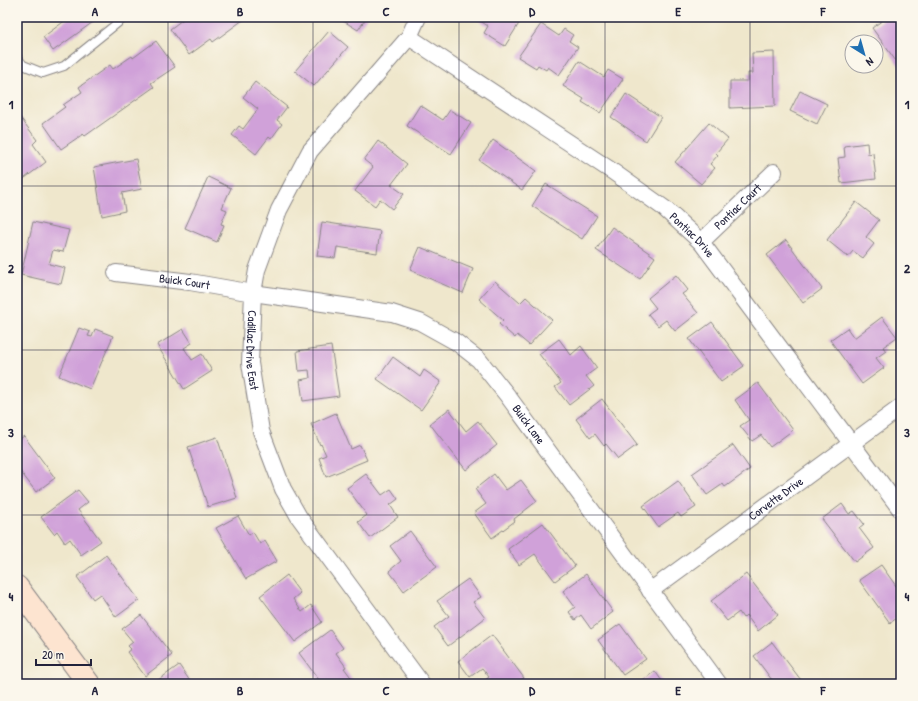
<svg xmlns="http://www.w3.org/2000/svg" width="918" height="701" viewBox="0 0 918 701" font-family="'Patrick Hand',sans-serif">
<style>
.building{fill:#d0a1d9}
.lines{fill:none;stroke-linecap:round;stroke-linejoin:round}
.lane-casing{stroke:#888484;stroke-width:10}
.street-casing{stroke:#888484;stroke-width:18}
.secondary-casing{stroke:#888484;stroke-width:24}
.lane{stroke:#fff;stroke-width:8}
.street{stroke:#fff;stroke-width:16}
.secondary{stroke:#fde4d0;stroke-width:22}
.grid{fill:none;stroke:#22223b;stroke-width:1;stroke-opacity:0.55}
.labels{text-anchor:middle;stroke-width:4;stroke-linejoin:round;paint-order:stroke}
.street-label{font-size:12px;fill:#22223b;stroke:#fbf7ec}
.neatline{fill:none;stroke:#22223b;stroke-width:1.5}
.grid-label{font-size:13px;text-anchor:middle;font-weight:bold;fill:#22223b}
</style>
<rect width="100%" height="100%" fill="#fbf7ec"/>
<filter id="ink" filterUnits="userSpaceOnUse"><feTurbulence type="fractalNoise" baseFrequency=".025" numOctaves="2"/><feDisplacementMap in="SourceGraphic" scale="8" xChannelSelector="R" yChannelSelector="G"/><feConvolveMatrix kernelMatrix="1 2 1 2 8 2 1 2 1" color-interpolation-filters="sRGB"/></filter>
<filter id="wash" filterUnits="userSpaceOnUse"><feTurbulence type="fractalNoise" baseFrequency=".012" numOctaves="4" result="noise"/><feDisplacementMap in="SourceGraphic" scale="16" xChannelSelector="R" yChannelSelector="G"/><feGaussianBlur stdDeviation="0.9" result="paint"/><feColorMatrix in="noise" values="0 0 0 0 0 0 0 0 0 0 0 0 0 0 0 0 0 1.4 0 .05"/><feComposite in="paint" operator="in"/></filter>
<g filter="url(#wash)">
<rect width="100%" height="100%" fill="#efe7cc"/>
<g id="blocks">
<!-- building -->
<g class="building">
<path d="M70 17H100L53 51 43 37Z"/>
<path d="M186 17H247L213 42 211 39 189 55 170 29Z"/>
<path d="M337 17H367L358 30Z"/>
<path d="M474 17H523L505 46 484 33 488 26Z"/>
<path d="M887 17H901V68L872 28Z"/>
<path d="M541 24 559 36 564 29 573 35 569 41 578 47 559 75 548 67 546 70 538 65 536 68 518 57Z"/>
<path d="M329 31 348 47 314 86 295 71Z"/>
<path d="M156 41 175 67 151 83 154 87 85 136 83 134 61 149 43 123 65 107 63 105 82 92 79 87 110 65 113 69 132 56 133 58Z"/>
<path d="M774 52 775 106 730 108V81H748V73H753L752 53Z"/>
<path d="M579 61 604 77 608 70 623 79 600 113 582 102 584 99 563 86Z"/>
<path d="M255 82 287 107 277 120 282 124 271 139 269 137 256 154 232 135 239 126 243 129 258 109 243 97Z"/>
<path d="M800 91 827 104 817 124 790 111Z"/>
<path d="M626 94 661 117 646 141 611 117Z"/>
<path d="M420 105 443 120 450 110 471 123 451 154 407 126Z"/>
<path d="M17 113 37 140 33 144 46 162 17 184Z"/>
<path d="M709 123 728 139 716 153 718 155 710 164 715 168 701 184 675 162Z"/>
<path d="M493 140 536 171 522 190 479 160Z"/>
<path d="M378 141 407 164 391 185 404 194 392 209 380 199 375 206 355 191 373 167 364 160Z"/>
<path d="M867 143 868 154 873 153 876 179 841 183 838 158 845 157 844 146Z"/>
<path d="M136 159 142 189 122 193 125 211 102 216 94 167Z"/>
<path d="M208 177 231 188 222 208 227 210 221 224 224 225 217 242 185 228Z"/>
<path d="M546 184 597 216 582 239 532 206Z"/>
<path d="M856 202 879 220 866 237 874 244 863 258 853 251 848 257 827 240Z"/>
<path d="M33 222 69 230 63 252 53 250 49 264 65 268 61 284 21 275Z"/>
<path d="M322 222 380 231 377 253 337 247 335 258 317 256Z"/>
<path d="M612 227 655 257 640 279 596 250Z"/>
<path d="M786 240 822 289 803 303 767 255Z"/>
<path d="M420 247 473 269 463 293 410 270Z"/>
<path d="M676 275 688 290 682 294 698 313 675 331 666 320 658 326 648 314 656 308 648 298Z"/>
<path d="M495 281 520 303 526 297 552 320 529 345 517 335 515 338 499 324 503 320 479 299Z"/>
<path d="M882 317 897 337 883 347 886 351 876 358 884 368 862 384 830 340 847 328 854 338Z"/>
<path d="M712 322 744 366 721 382 689 339Z"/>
<path d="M79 328 90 332 88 336 92 337 95 329 113 336 90 389 59 376Z"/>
<path d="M183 329 192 343 184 348 192 360 202 354 212 371 184 389 157 345Z"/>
<path d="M559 339 571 355 581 346 597 368 586 376 594 386 569 405 555 387 561 383 539 354Z"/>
<path d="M331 346 339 396 303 401 300 380 310 378 309 370 299 371 297 351Z"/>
<path d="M393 357 420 377 424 370 441 382 421 410 377 379Z"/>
<path d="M758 383 793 430 770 447 761 435 752 441 740 426 749 420 735 400Z"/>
<path d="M602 399 637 445 618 459 606 444 604 446 595 434 590 438 576 419Z"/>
<path d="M449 409 466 431 478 421 497 445 466 470 430 424Z"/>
<path d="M336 413 351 449 360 445 367 460 326 477 319 458 326 455 321 444 320 445 311 424Z"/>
<path d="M24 436 55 478 36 492 17 467V441Z"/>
<path d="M217 437 237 498 208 507 188 447Z"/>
<path d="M733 445 750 469 725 487 723 484 707 495 692 474Z"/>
<path d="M366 474 382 495 391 489 398 499 390 505 398 517 370 538 358 522 367 515 347 488Z"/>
<path d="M494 474 506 490 521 480 537 501 514 519 515 521 492 538 474 513 486 504 475 489Z"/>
<path d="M678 481 696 507 681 517 678 513 658 527 643 506Z"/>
<path d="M78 490 88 502 78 510 101 541 81 555 70 539 65 543 57 531 54 534 41 517Z"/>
<path d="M842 504 849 514 854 511 864 524 859 528 874 548 855 562 822 519Z"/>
<path d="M238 516 249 535 253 532 260 544 265 541 277 561 246 579 216 528Z"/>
<path d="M543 523 575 566 555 581 535 554 519 565 508 549Z"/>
<path d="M410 531 437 567 404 591 389 571 401 561 390 546Z"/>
<path d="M106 555 139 600 116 617 100 594 93 599 77 577Z"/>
<path d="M881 565 896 586 901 582V615L890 623 859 580Z"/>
<path d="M586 574 613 612 591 629 581 615 575 620 569 612 575 607 563 591Z"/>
<path d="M746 574 778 615 758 631 746 615 743 618 739 612 727 621 711 601Z"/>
<path d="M287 575 300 593 293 599 302 612 311 605 322 622 295 642 260 596Z"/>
<path d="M468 579 481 597 473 602 485 618 448 646 434 627 449 616 437 601Z"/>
<path d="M141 615 172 655 145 676 127 652 131 649 128 646 133 642 122 629Z"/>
<path d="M620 624 646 659 623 675 598 640Z"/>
<path d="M330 630 343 648 336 653 346 667 344 668 356 684H322L299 653Z"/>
<path d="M492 635 524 678 515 684H484L483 682 489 677 482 668 470 677 458 661Z"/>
<path d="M772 642 804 684H775L754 656Z"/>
<path d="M179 665 192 684H153Z"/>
<path d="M655 671 664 684H638Z"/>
</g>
</g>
</g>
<g filter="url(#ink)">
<use href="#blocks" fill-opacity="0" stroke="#888484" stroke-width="1"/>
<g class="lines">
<defs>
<path id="lane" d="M17 57 23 65 43 73 64 66 125 17"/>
<g id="street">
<path id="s1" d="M418 17 409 37 310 151 279 210 257 270 253 293 250 363 261 431 283 489 299 517 422 684"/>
<path id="s2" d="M409 37 612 171 664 208 701 242 901 510"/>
<path id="s3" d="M701 242 774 172"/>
<path id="s4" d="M116 273 190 282 253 293 392 313 420 322 456 342 479 360 507 395 719 684"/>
<path id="s5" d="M650 591 901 407"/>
</g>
<path id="secondary" d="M17 587 89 684"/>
</defs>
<!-- lane casing -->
<use href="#lane" class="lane-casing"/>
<!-- street casing -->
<use href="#street" class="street-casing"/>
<!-- secondary casing -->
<use href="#secondary" class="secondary-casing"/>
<!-- lane -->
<use href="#lane" class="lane"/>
<!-- street -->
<use href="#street" class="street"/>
<!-- secondary -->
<use href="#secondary" class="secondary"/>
</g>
</g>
<!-- grid -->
<path class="grid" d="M168 17V684M313 17V684M459 17V684M605 17V684M750 17V684M17 186H901M17 350H901M17 515H901"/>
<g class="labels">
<!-- street labels -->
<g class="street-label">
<text dy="4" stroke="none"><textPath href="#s3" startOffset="51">Pontiac Court</textPath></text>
<text dy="4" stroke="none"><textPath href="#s2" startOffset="346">Pontiac Drive</textPath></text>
<text dy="4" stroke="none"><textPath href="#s4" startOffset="69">Buick Court</textPath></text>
<text dy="4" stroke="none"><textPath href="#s1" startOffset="384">Cadillac Drive East</textPath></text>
<text dy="4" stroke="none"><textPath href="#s4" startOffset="460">Buick Lane</textPath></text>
<text dy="4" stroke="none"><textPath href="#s5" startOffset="156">Corvette Drive</textPath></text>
</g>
</g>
<!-- margin -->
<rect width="918" height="701" fill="none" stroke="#fbf7ec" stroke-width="44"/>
<!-- north arrow -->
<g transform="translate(864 54) rotate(143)"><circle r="19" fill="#fbf7ec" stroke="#a4a2a5"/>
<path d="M0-3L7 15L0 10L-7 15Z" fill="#1f6fb2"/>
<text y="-6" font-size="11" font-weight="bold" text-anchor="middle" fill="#22223b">N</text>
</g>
<!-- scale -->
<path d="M36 659v6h55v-6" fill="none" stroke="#22223b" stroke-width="2"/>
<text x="42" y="659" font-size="12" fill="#22223b" stroke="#fbf7ec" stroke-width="3" paint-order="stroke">20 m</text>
<rect x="22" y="22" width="874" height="657" class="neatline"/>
<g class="grid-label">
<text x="95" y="16">A</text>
<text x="240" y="16">B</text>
<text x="386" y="16">C</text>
<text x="532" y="16">D</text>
<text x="678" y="16">E</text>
<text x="823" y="16">F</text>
<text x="11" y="109">1</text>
<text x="907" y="109">1</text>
<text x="11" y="273">2</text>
<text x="907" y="273">2</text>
<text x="11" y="437">3</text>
<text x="907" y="437">3</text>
<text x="11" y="601">4</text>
<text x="907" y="601">4</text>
<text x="95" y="695">A</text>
<text x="240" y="695">B</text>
<text x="386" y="695">C</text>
<text x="532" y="695">D</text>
<text x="678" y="695">E</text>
<text x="823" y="695">F</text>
</g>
</svg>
